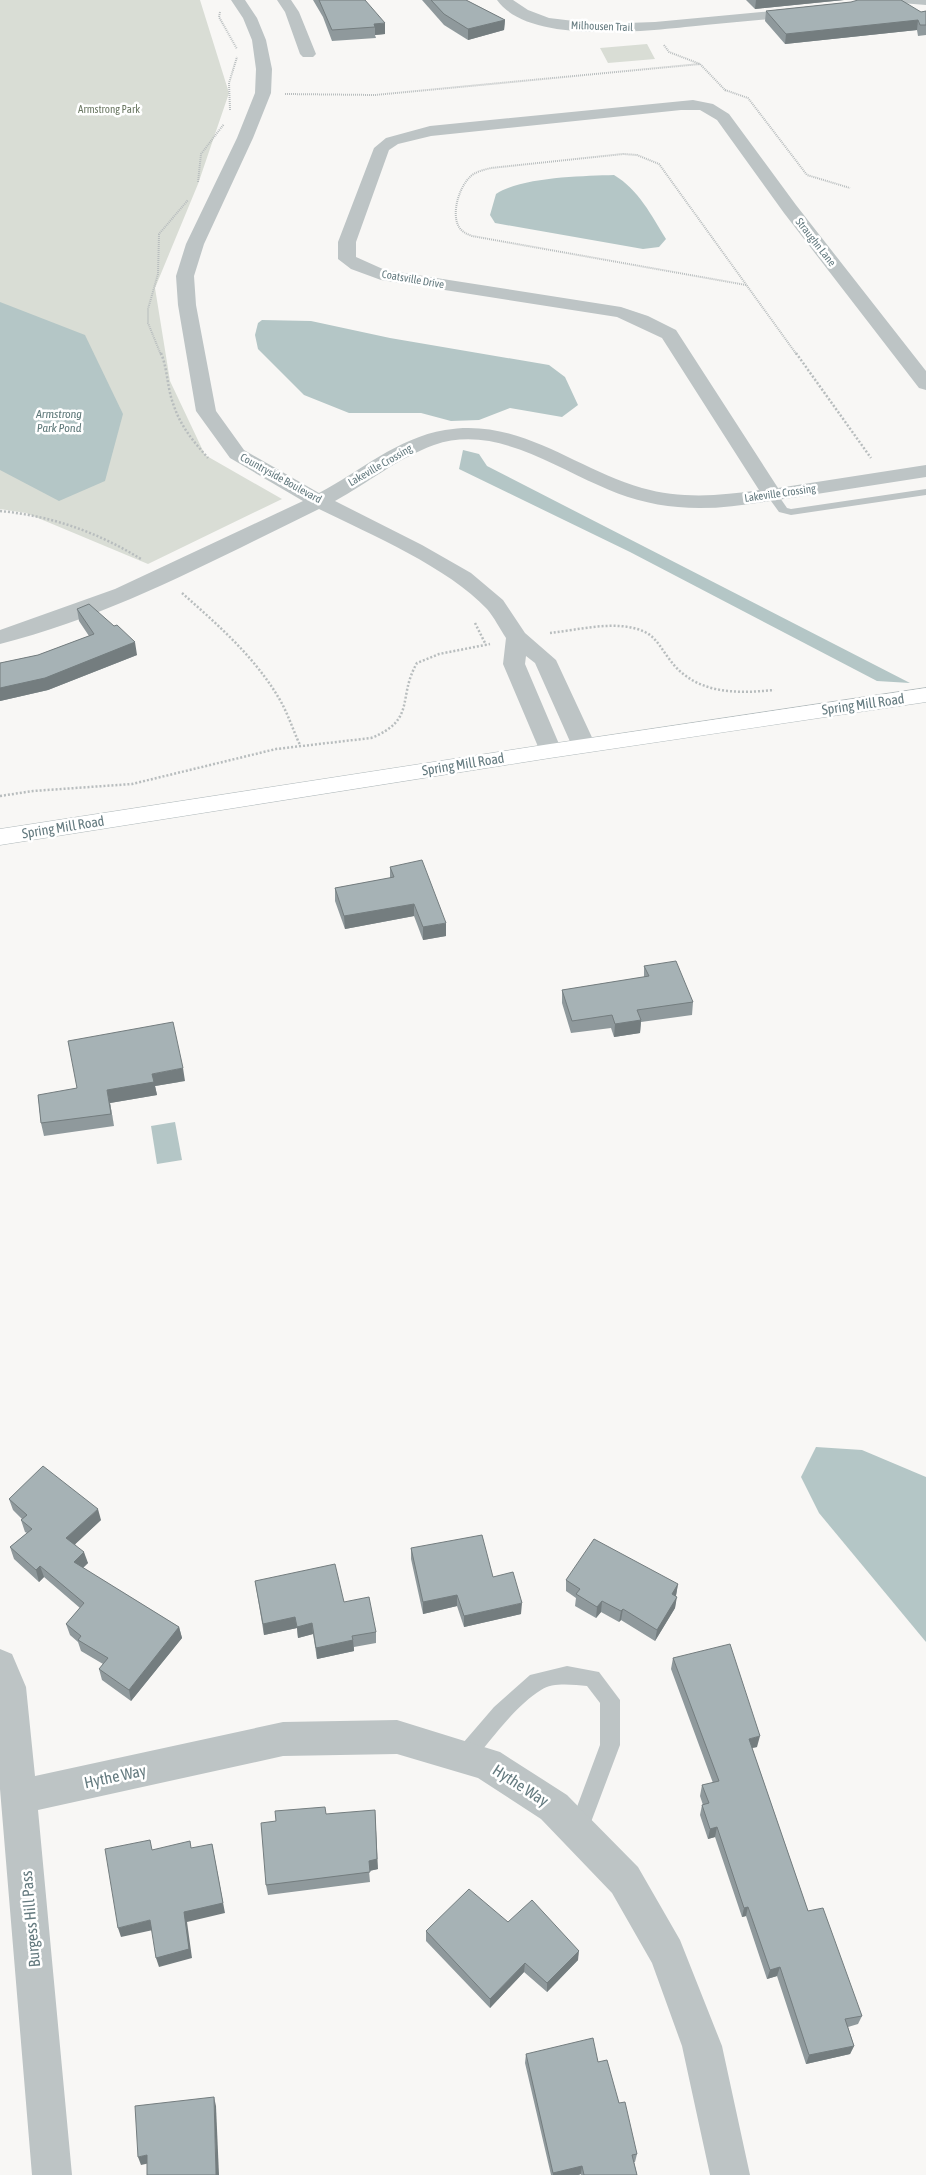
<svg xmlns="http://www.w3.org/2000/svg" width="926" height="2175" viewBox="0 0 926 2175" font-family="'Asap Condensed',sans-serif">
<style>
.green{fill:#d9ddd5}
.water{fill:#b4c6c6}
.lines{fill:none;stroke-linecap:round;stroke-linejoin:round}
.secondary-casing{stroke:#afb8ba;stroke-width:1}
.path-far1{stroke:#b8bdbe;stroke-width:2;stroke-dasharray:1 1;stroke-linecap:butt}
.path{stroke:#b8bdbe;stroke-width:2.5;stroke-dasharray:2 2;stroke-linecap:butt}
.lane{fill:#bdc4c5;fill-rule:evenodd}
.street{fill:#bdc4c5;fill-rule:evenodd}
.secondary{fill:#fff;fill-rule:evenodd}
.wall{fill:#8f999c}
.shaded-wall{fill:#747d7f}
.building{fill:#a6b2b5;stroke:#747d7f}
.labels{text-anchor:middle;stroke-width:5;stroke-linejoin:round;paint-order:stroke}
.far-street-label{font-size:11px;fill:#647a7f;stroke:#fff}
.far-park-label{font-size:11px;fill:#6b7863;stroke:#fff}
.far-water-label{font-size:12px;font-style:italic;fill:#5f797a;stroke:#fff}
.street-label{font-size:14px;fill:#647a7f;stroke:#fff}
.near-street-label{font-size:16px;fill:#647a7f;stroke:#fff}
</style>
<rect width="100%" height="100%" fill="#f8f7f5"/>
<!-- green -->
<g class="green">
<path d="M0 0H200L229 93 198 184 155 288 170 381 205 455 282 499 148 564 26 513 0 509Z"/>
<path d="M647 44 655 59 608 63 600 48Z"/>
</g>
<!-- water -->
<g class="water">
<path d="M614 175C639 190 651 215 666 239L659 247 643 249 495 223 490 215 496 194C522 177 582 176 614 175Z"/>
<path d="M0 302 85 335 123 414 105 481 59 501 0 470Z"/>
<path d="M262 320 311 321 390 338 549 365 565 377 578 405 562 417 510 408 479 420 451 421 421 413H349L304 395 258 349 255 335 258 323Z"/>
<path d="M463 450 479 454 487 466 910 683 877 681 630 552 459 469Z"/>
<path d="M175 1122 182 1160 157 1164 151 1126Z"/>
<path d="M816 1447 862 1450 926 1477V1642L819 1513 801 1477Z"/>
</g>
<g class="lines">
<defs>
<path id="secondary" d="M926 688V702L550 758 0 845V829L550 744Z"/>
</defs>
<!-- secondary casing -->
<use href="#secondary" class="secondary-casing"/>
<!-- path-far1 -->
<g class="path-far1">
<path d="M220 12 219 17 237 49"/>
<path d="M664 45 669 52 700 64 726 91"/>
<path d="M725 90 748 98 807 175 850 188"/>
<path d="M285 94 375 95 700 64"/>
<path d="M230 110 229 83 237 57"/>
<path d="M198 182 201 154 224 124"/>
<path d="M746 285 472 236C467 234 462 232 459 227 451 214 459 188 469 178 474 172 483 170 491 168L623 154 637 155 659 164 797 355"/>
<path d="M161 355 148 323V309L158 274 159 234 188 200"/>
</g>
<!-- path -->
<g class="path">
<path d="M161 353C168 370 167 389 174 406 181 427 194 442 208 458"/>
<path d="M796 353 871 458"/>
<path d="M0 511C52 516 97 532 141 559"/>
<path d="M182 593C218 625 255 657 280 700 288 714 293 730 300 745"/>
<path d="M475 623 486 645"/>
<path d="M550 633C579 630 617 619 645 632 657 638 662 650 670 660 695 694 735 694 774 690"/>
<path d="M0 796 33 791 132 784 276 749 371 738C417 720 397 697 417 663L439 654 490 644"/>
</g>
<!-- lane -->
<g class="lane">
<path d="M926 489V495L791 515 779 512 766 494 772 491 776 492 787 508 791 509Z"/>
<path d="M567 1666 599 1672 620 1700V1745L585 1838 578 1841 571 1838 568 1831 600 1745V1703L587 1686C573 1685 553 1682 541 1690 516 1705 490 1741 471 1764L464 1766 457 1764 454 1757 457 1750 494 1707 530 1675Z"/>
</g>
<!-- street -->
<g class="street">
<path d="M231 0H245L257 18 266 40 272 69 271 93 253 138 204 244 194 276 196 305 216 411 244 450 319 493C361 471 397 438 445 430 519 417 575 469 642 488 681 499 720 496 759 490L662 338 617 317 381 280 351 269 338 259V242L374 148 386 138 430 126 693 100 713 104 729 114 796 205 926 371V390L919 388 784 213 717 120 700 110H681L431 136 398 144 389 150 356 242V257L385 270 621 307 648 316 676 330 778 488 926 465V477C881 484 836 491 791 498 754 503 716 511 678 507 651 505 623 497 598 485 548 463 492 425 434 445 398 458 368 483 335 501L422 545 471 573 503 600 525 633 556 660 596 746 592 751 584 753 576 751 572 746 535 663 526 656 525 664 562 751 558 756 550 758 542 756 503 664 506 638C500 629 494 617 487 609 449 568 370 534 319 509 216 559 112 616 0 644V630L115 589 303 501 230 458 196 411 178 305 176 276 186 244 237 138 255 93 256 69 252 40 243 18Z"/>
<path d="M277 0H291L299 12 316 54 313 57H303L300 54 285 12Z"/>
<path d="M497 0H513L528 10 549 18 599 24 655 22 803 8 808 9 810 12 808 15 803 16C770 19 737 22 705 25 655 30 530 47 497 0Z"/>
<path d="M899 0H926V5L901 3Z"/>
<path d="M0 1649 12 1654 26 1687 35 1776 283 1722 397 1720 500 1752 567 1795 638 1867 680 1940 722 2046 750 2175H710L682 2046 652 1963 612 1893 541 1819 478 1778 397 1754 283 1756 38 1810 72 2175H32L0 1789Z"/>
</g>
<!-- secondary -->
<use href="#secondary" class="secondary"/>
</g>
<!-- wall -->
<g class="wall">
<path d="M313 0H365L385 34 375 35 376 38 332 41 323 17Z"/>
<path d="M422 0H466L505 20 504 30 468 40 444 25Z"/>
<path d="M746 0H844L755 9Z"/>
<path d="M851 2 921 12 926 11V35L918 36 917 30 785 44 765 21 766 11Z"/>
<path d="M77 609 137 655 48 690 0 701V663L38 655 89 636 79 621Z"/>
<path d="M390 867 446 936 423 940 414 916 345 929 335 901V888L390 878Z"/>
<path d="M644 966 693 1002 692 1015 641 1022 640 1033 614 1037 611 1028 571 1033 562 1003V990L644 977Z"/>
<path d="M185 1081 155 1086 157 1095 110 1103 114 1126 44 1136 41 1123 38 1095Z"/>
<path d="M9 1499 101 1520 75 1544 88 1563 83 1568 179 1627 182 1638 131 1701 102 1680 99 1669 103 1664 81 1651 78 1642 70 1635 66 1624 80 1608 44 1577 39 1582 14 1559 10 1547 27 1533 25 1532 21 1520 22 1519 13 1510Z"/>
<path d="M411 1548 493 1577 521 1614 464 1627 457 1606 423 1614 411 1559Z"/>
<path d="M566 1580 678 1584 676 1596 675 1608 655 1641 621 1620 619 1622 601 1612 596 1618 575 1606 576 1598 566 1591Z"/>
<path d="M255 1581 344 1602 376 1632V1643L354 1647V1651L317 1659 313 1634 298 1638 297 1628 264 1635Z"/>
<path d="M673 1658 757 1747 752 1748 808 1911 862 2016 858 2024 848 2027 854 2046 850 2054 806 2064 777 1976 767 1979 746 1916 742 1917 715 1837 708 1839 700 1815 702 1805H703L700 1796 702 1785 713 1783 671 1669Z"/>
<path d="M326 1814 378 1869 369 1871 370 1882 268 1895 266 1885Z"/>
<path d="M508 1922 578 1960 547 1992 524 1972 490 2008 426 1941V1931Z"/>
<path d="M526 2054 598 2062 619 2103 637 2154 635 2162H634L637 2175H581V2174L578 2175H551L525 2063Z"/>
</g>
<!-- shaded-wall -->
<g class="shaded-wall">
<path d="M756 0H844L755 9Z"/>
<path d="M505 20 504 30 468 40V29Z"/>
<path d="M918 20 917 30 785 44 786 34Z"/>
<path d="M385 23V34L375 35V27L374 24Z"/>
<path d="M135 642 137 655 48 690 0 701V688Z"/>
<path d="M414 904V916L345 929 344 916Z"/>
<path d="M446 923V936L423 940V927Z"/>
<path d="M641 1020 640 1033 614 1037 615 1024Z"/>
<path d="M183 1068 185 1081 155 1086 157 1095 110 1103 114 1126 107 1090 152 1074Z"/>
<path d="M98 1509 101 1520 69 1550 66 1538Z"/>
<path d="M84 1552 88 1563 77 1573 74 1562Z"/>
<path d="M40 1566 44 1577 39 1582 36 1570Z"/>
<path d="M678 1584 676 1595 670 1605 672 1594Z"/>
<path d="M457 1595V1606L423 1614V1602Z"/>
<path d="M677 1597 675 1608 655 1641 657 1630Z"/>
<path d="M602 1601 601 1612 596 1618 597 1607Z"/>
<path d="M522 1603 521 1614 464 1627V1616Z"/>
<path d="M623 1609 621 1620 619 1622 621 1611Z"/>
<path d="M295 1617 297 1628 264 1635 263 1624Z"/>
<path d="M312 1623 313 1634 298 1638 297 1627Z"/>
<path d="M179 1627 182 1638 131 1701 129 1690Z"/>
<path d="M353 1640 354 1651 317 1659 316 1648Z"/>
<path d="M760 1736 757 1747 746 1749 749 1739Z"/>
<path d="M375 1810 378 1869 369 1871V1861Z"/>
<path d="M717 1827 715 1837 708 1839 710 1829Z"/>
<path d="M212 1844 225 1913 187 1922 192 1958 159 1967 156 1958Z"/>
<path d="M748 1907 746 1916 742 1917 744 1908Z"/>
<path d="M150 1920 153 1930 121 1937 118 1928Z"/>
<path d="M579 1951 578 1960 547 1992V1983Z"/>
<path d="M525 1963 524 1972 490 2008V1999Z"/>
<path d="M780 1967 777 1976 767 1979 770 1970Z"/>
<path d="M854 2046 850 2054 806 2064 809 2055Z"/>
<path d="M214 2097 216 2106 219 2175H216Z"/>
<path d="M147 2155 150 2163 141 2165 138 2157Z"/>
<path d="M582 2166 581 2174 578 2175H553V2173Z"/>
</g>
<!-- building -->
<g class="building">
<path d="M319 0H365L385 23 374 24 375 27 332 30 322 7Z"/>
<path d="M431 0H466L505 20 468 29 444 14Z"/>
<path d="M858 0H901L921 12 926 11V25H920L918 20 786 34 766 11 851 2Z"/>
<path d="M89 604 114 626 117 625 135 642 45 678 0 688V663L38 655 94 634 77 609Z"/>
<path d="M422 860 446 923 423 927 414 904 344 916 335 888 394 877 390 867Z"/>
<path d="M676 961 693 1002 637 1010 641 1020 615 1024 612 1015 572 1021 562 990 649 976 644 966Z"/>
<path d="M173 1022 183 1068 152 1074 154 1082 107 1090 111 1114 41 1123 38 1095 77 1088 68 1041Z"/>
<path d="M43 1466 98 1509 66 1538 84 1552 74 1562 179 1627 129 1690 99 1669 108 1658 78 1640 81 1636 66 1624 84 1603 40 1566 36 1570 10 1547 32 1529 21 1520 27 1515 9 1499Z"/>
<path d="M482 1535 493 1577 513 1572 522 1603 464 1616 457 1595 423 1602 411 1548Z"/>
<path d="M594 1539 678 1584 672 1594 677 1597 657 1630 623 1609 621 1611 602 1601 597 1607 576 1594 580 1589 566 1580Z"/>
<path d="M335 1564 344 1602 369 1597 376 1632 352 1636 353 1640 316 1648 312 1623 297 1627 295 1617 263 1624 255 1581Z"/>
<path d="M730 1644 760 1736 749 1739 808 1911 823 1908 862 2016 845 2019 854 2046 809 2055 780 1967 770 1970 748 1907 744 1908 717 1827 710 1829 702 1805 709 1803 702 1785 719 1781 673 1658Z"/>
<path d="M325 1807 326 1814 375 1810 377 1859 369 1861 370 1872 266 1885 261 1823 276 1821 275 1811Z"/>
<path d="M150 1840 152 1850 190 1841 191 1848 212 1844 223 1903 184 1912 189 1949 156 1958 150 1920 118 1928 105 1849Z"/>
<path d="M469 1889 508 1922 532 1900 579 1951 547 1983 525 1963 490 1999 426 1931Z"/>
<path d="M593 2038 598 2062 607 2060 619 2103 625 2102 637 2154 632 2155 637 2175H584L582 2166 553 2173 526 2054Z"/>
<path d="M214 2097 216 2175H147V2155L138 2157 135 2106Z"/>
</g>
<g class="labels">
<!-- far-street labels -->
<g class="far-street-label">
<text transform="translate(602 26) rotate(2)" y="4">Milhousen Trail</text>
<text transform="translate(816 242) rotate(52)" y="4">Straughn Lane</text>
<text transform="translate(413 279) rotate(10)" y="4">Coatsville Drive</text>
<text transform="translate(380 465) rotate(-30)" y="4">Lakeville Crossing</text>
<text transform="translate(281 478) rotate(29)" y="4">Countryside Boulevard</text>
<text transform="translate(780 493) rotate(-8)" y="4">Lakeville Crossing</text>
</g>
<!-- far-park labels -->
<g class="far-park-label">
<text x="109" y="113">Armstrong Park</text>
</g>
<!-- far-water labels -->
<g class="far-water-label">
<text x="59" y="418">Armstrong<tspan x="59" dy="14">Park Pond</tspan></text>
</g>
<!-- street labels -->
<g class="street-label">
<text transform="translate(863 704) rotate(-8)" y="5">Spring Mill Road</text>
<text transform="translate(463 764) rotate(-9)" y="5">Spring Mill Road</text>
<text transform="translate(63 827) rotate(-9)" y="5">Spring Mill Road</text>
</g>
<!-- near-street labels -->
<g class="near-street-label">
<text transform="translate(115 1776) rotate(-12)" y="6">Hythe Way</text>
<text transform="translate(521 1785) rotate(33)" y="6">Hythe Way</text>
<text transform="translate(30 1919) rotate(-95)" y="6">Burgess Hill Pass</text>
</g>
</g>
</svg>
